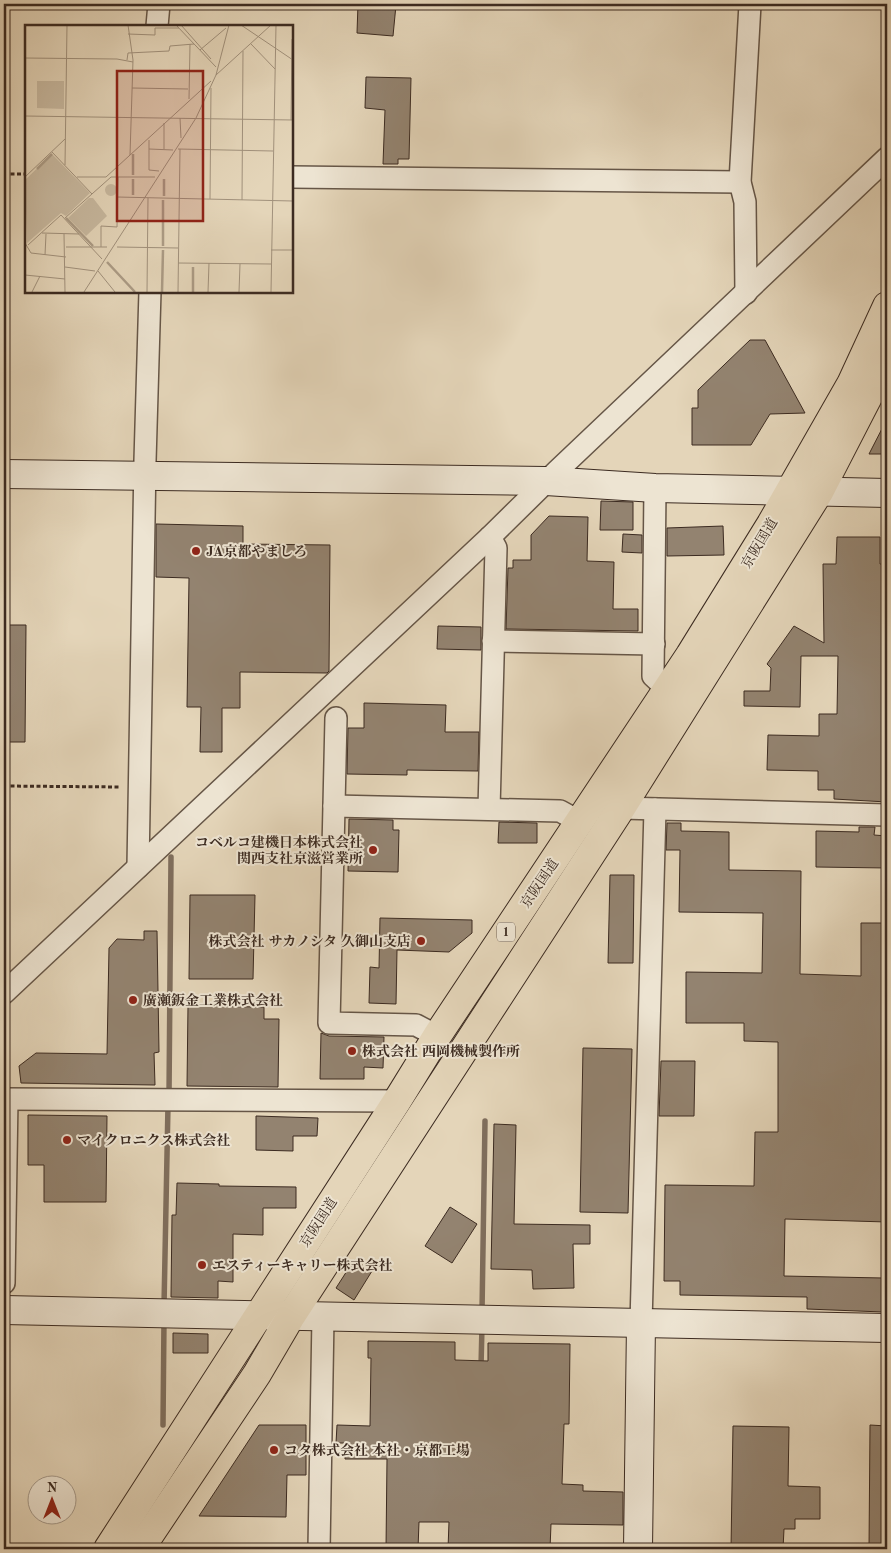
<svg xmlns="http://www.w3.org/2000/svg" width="891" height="1553" viewBox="0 0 891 1553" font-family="'Old Standard TT','Noto Serif JP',serif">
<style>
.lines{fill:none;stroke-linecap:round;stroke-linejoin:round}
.stream{stroke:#7f6e5d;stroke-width:5.5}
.building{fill:#938370;stroke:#3c2b21}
.street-casing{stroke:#665647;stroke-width:24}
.secondary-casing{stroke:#3c2b21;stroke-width:30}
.highway-casing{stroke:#3c2b21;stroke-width:30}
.path{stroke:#3c2b21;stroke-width:3;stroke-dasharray:4 2.5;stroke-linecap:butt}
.street{stroke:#ede4d2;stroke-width:21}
.secondary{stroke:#ede4d2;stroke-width:28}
.highway{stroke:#e4d5b9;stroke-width:28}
.poi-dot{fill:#8f2418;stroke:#ede4d2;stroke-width:2}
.labels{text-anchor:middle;stroke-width:4;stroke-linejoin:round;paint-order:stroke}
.shield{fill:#ede4d2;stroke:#716256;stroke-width:1}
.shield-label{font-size:12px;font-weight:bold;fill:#3c2b21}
.street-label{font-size:14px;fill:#3c2b21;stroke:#ede4d2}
.poi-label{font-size:14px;font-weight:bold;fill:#3c2b21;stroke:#ede4d2;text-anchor:start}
.inset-river{fill:none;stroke:#ab9b85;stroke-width:2.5}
.inset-road{fill:none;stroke:#a1917c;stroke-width:1}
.view{fill:#8f2418;fill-opacity:0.15;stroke:#8f2418;stroke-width:2.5}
.inset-edge{fill:none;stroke:#3c2b21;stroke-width:2.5}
</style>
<rect width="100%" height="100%" fill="#e4d5b9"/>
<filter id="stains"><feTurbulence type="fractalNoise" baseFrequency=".004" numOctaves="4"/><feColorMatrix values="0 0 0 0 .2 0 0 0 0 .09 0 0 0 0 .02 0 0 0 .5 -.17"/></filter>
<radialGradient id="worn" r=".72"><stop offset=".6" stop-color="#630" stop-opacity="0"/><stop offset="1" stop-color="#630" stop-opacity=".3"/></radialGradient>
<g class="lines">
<!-- stream -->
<g class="stream">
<path d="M169 1096 171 857"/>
<path d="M164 1306 168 1105"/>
<path d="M482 1312 485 1121"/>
<path d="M481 1367 482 1326"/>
<path d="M163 1425 164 1320"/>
</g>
</g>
<!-- building -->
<g class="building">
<path d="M358 4 396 5 393 36 357 33Z"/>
<path d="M366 77 411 78 409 159H398V164H383L385 110 365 108Z"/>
<path d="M750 340H765L805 413 770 414 751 445H692V408H698V390Z"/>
<path d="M887 419V454H869Z"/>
<path d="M601 501 633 502V530H600Z"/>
<path d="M549 516 588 517 587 561 614 562 613 609H638V631L506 629 508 568H513V560H531V535Z"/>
<path d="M156 524 243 526V544L330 545 329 671 327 673 240 672V708H222V752H200L201 707H187L189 578 156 577Z"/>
<path d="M723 526 724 555 667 556V528Z"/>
<path d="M623 534 642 535V553L622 552Z"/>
<path d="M837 537H880V564H887V802L834 799V790H818V771L767 770 768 735 819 736V714H837L838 656H801L800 707 744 706V691H770L771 668 767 664 794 626 824 643 823 564H836Z"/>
<path d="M4 625H26L25 742H4Z"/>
<path d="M438 626 481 627V650L437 649Z"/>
<path d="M364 703 446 705 445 732H479L478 771 407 770V775L347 774 348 728H364Z"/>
<path d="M349 819 393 820V830H399L398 872 348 871Z"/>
<path d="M499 822 537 823V843H498Z"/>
<path d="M667 823H681V831L729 832V870L801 871 800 974 861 976V923H887V1089H886L885 1123H887V1222L785 1219 784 1276 883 1278V1312L807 1309V1297L680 1295V1281H664L665 1185 754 1186 755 1132H778V1042L744 1041V1023H686V972L762 973 763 913 679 912 680 850H666Z"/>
<path d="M859 827H875L874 835 887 836V868L816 867V831L859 832Z"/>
<path d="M610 875H634L633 963H608Z"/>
<path d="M190 895H255L253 979H189Z"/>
<path d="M380 918 472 920V933L449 952 397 950 396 1004 369 1003 370 967 379 968Z"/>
<path d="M144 931H157L159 1052 154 1053 155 1085 21 1083 19 1066 36 1053 107 1054 109 948 117 939 144 940Z"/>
<path d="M188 1006 264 1007V1019H279L278 1087 187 1086Z"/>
<path d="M321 1033 329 1036 384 1037 383 1068 364 1067V1079H320Z"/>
<path d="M583 1048 632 1049 628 1213 580 1212Z"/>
<path d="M661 1061H695L694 1116H659Z"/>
<path d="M28 1115 107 1116 106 1202H44V1165H28Z"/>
<path d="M256 1116 318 1118 317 1136H293V1151L256 1150Z"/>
<path d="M494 1124 516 1125 514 1224 590 1225V1244H573L574 1288 533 1289 532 1270 491 1269Z"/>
<path d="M177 1183 219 1184V1186L296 1187V1208H263V1235L233 1234V1282L218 1281V1298L171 1297 172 1215H176Z"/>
<path d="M450 1207 477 1224 452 1263 425 1246Z"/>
<path d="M354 1260 372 1271 354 1300 336 1288Z"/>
<path d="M173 1333 208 1334V1353H173Z"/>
<path d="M368 1341 455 1342V1360L488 1361V1343L570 1344 569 1424H564L562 1484 583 1485V1491L623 1492V1525L551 1524 550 1549H448L449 1522H419L418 1549H386L387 1459H345V1443H336L337 1425 370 1426 371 1358H368Z"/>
<path d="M259 1425H306V1475H287L286 1517 199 1516Z"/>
<path d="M870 1425 887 1426V1549H869Z"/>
<path d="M733 1426 789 1427 788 1486 820 1487V1519H795V1529H784L783 1549H731Z"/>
</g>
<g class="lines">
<defs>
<g id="street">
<path d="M157 26 159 4"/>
<path d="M291 177 740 182"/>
<path d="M746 293 745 202 740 182 750 4"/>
<path d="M655 488 653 676 667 689"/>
<path d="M493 641 654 644"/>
<path d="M336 718 329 1023 416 1025 437 1036"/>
<path d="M334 806 560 811 580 822"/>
<path d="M621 808 887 815"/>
<path d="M489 809 496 548 490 537"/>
<path d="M138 867 145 461 150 291"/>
<path d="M4 993 490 537 557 471 887 158"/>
<path d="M4 1099 397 1101"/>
<path d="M4 1283 7 1099"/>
<path d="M641 1323 655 809"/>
<path d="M319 1549 323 1317"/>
</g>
<g id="secondary">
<path d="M4 474 546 481 655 488 887 493"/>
<path d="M4 1310 887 1328"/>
<path d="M638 1549 641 1323"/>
</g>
<g id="highway">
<path d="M108 1549 397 1101 437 1036 690 655 771 524 851 384 887 306"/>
<path d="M140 1549 257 1374 291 1316 621 808 819 492 887 360"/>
</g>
</defs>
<!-- street casing -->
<use href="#street" class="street-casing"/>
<!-- secondary casing -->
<use href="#secondary" class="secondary-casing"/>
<!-- highway casing -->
<use href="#highway" class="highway-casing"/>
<!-- path -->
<g class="path">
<path d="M4 174H26"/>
<path d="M4 786 121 787"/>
</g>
<!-- street -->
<use href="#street" class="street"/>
<!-- secondary -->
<use href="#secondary" class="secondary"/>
<!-- highway -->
<use href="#highway" class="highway"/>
</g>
<!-- markers -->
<g class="poi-dot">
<circle cx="196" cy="551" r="5"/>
<circle cx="373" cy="850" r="5"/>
<circle cx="421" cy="941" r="5"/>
<circle cx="133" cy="1000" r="5"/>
<circle cx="352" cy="1051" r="5"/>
<circle cx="67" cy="1140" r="5"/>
<circle cx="202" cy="1265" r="5"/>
<circle cx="274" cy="1450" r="5"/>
</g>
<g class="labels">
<!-- shield labels -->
<rect class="shield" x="497" y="922.5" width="18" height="19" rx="4"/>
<g class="shield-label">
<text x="506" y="936">1</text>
</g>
<!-- street labels -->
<g class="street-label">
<text transform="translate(759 543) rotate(-59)" y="5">京阪国道</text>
<text transform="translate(539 883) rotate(-56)" y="5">京阪国道</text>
<text transform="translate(318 1222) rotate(-57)" y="5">京阪国道</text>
</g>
<!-- poi labels -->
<g class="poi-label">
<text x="206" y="556">JA京都やましろ</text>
<text x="363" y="847" text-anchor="end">コベルコ建機日本株式会社<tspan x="363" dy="16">関西支社京滋営業所</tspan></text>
<text x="411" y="946" text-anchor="end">株式会社 サカノシタ 久御山支店</text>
<text x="143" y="1005">廣瀬鈑金工業株式会社</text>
<text x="362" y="1056">株式会社 西岡機械製作所</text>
<text x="77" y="1145">マイクロニクス株式会社</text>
<text x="212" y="1270">エスティーキャリー株式会社</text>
<text x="284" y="1455">コタ株式会社 本社・京都工場</text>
</g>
</g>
<!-- overview -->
<g transform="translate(25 25)">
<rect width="268" height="268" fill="#e4d5b9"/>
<path d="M12 56H39V84L12 83ZM27 129 65 168 41 191 36 188 2 218 0 155ZM80 165a6 6 0 1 1 12 0a6 6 0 1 1-12 0ZM64 173H68L82 191 61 211 43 193Z" fill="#c7b89f"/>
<path class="inset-river" d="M12 144 27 129M108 150V129M108 170V154M139 171V154M41 193 68 221M138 221V175M82 237 110 267M137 267 138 225M168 267V242"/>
<path class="inset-road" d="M103 0 108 35 105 130M151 0 191 42M156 0 186 34M216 0 268 35M103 9 130 10V3H154M226 19 250 44M175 25 201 3M0 33 92 34 108 37M102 35 103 28 144 26 145 21 169 19M191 50 246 0M107 63 163 64M164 74 165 19M0 91 268 95M155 93 156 113M266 95 267 14M124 115V145L134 146M124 124 148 125M139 124V98M153 124 248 126M27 127 67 169M40 140 42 0M0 152 40 114M52 152H81L186 56M92 172 268 176M185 174 186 63M217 175 218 26M40 193 86 152H130M17 208 54 209M39 209 40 267M0 218 6 228 41 232M3 220 36 190 77 234M41 222H82M76 222V201L92 202 93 152M92 222 153 223M246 225H268M20 230 21 209M153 238 246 239M40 242 70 246M73 246 90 267M0 250 40 254M7 267 15 251M59 267 171 93 191 50 204 0M122 267 123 173M153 267 155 124M183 267 184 238M214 267 215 239M246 267 251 0"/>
<path class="view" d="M92 46H178V196H92Z"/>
<rect width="268" height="268" class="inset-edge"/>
</g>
<!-- margin -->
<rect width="891" height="1553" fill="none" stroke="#e4d5b9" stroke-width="20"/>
<rect x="5" y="5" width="881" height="1543" fill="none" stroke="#3c2b21" stroke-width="2.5"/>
<rect x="10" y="10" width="871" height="1533" fill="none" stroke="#3c2b21"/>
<!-- north arrow -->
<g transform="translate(52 1500)"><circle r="24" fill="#ede4d2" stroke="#a69a8b"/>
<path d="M0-4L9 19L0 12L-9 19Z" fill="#8f2418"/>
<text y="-8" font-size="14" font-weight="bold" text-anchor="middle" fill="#3c2b21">N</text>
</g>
<rect width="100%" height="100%" filter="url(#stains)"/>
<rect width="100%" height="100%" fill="url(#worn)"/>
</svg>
